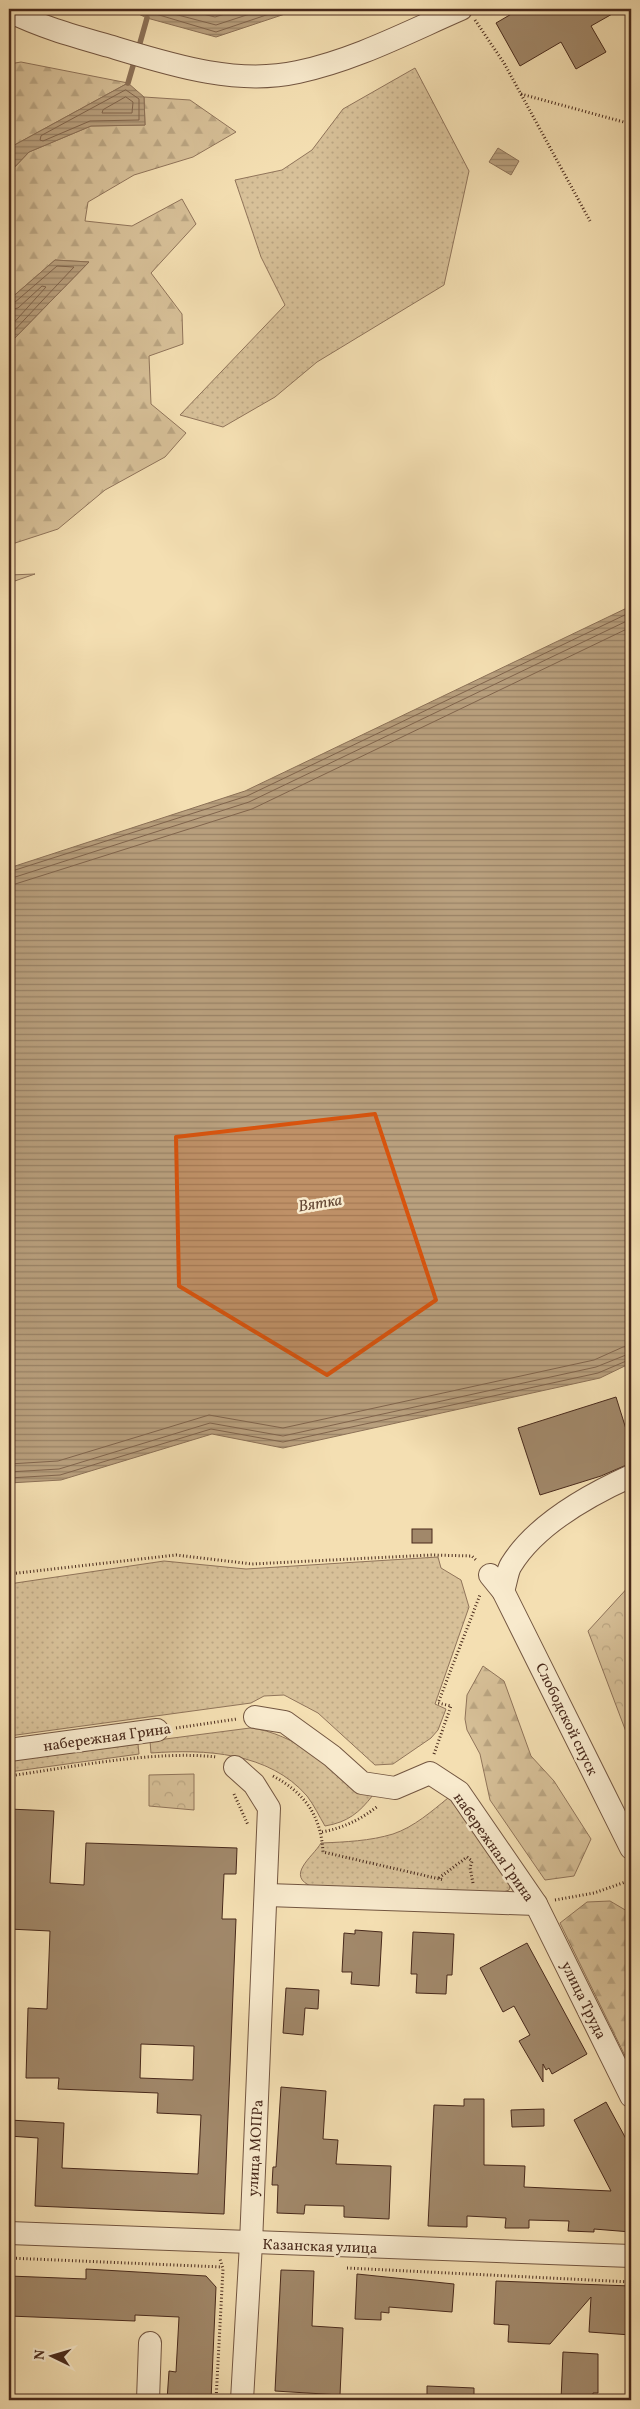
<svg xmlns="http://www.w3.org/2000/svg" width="640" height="2409" viewBox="0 0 640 2409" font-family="Vollkorn,serif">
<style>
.grass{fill:url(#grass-dots);stroke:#90745a}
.forest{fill:url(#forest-firs);stroke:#90745a}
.park{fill:url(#park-crowns);stroke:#90745a}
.water{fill:url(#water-rules);stroke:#8c7157}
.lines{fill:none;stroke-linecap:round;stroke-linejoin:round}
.shore{stroke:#81654d;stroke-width:1}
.stream{stroke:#8c7157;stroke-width:5.5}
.building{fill:#a1886a;stroke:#48291b;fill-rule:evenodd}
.minor-casing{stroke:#735641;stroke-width:24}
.path{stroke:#48291b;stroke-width:3;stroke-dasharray:1 2.5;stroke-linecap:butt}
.minor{stroke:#f8eacd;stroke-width:22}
.marked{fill:#d8540e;fill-opacity:0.2;stroke:#d8540e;stroke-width:4;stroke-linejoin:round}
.labels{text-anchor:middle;stroke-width:5;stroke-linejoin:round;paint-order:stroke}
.street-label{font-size:15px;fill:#48291b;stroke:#f8eacd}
.water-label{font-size:16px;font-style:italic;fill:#644734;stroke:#f8eacd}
</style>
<defs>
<pattern id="grass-dots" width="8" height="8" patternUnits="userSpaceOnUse" patternTransform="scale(1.25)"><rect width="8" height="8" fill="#d7c098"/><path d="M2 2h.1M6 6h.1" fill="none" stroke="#baa582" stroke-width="1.8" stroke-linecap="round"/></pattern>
<pattern id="forest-firs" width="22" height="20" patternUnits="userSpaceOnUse" patternTransform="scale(1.25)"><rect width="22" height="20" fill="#d7c098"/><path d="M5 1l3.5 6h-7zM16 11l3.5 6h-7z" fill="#baa582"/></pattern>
<pattern id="park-crowns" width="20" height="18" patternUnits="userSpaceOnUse" patternTransform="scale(1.25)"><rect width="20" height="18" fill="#d7c098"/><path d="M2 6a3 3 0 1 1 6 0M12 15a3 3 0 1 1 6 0" fill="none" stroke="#baa582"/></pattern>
<pattern id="water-rules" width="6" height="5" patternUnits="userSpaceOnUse" patternTransform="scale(1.25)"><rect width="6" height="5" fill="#baa17f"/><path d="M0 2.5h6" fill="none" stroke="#998367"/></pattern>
</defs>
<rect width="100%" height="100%" fill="#f4dfb2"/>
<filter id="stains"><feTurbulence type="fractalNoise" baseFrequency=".004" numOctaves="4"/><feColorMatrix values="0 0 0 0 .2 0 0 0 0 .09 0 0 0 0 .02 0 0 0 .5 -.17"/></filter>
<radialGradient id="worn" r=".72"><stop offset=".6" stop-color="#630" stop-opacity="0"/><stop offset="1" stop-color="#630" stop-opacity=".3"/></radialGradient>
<!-- grass -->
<g class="grass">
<path d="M415 68 469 171 444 285 317 362 275 397 223 427 180 415 285 305 261 257 235 180 282 170 312 150 343 109Z"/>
<path d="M438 1557 441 1568 461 1580 469 1607 435 1704 446 1709 438 1730 431 1738 393 1764 375 1765 318 1713 284 1695 264 1696 251 1703 9 1736V1584L164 1561 246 1569Z"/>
<path d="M250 1728C293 1732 337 1771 373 1795 359 1813 348 1822 325 1826 319 1816 314 1805 307 1796 269 1752 205 1749 151 1753L150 1741Z"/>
<path d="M138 1744 139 1754 9 1772V1761Z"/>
<path d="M448 1798 463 1806 512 1878 509 1890 498 1894 313 1887C284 1876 313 1857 321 1843 345 1842 370 1841 393 1834 414 1827 432 1811 448 1798Z"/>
</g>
<!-- forest -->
<g class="forest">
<path d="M21 62 128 83 9 148V64Z"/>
<path d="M144 97 190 100 236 132 193 157 134 175 88 202 85 221 132 226 182 199 196 224 151 273 182 314 183 344 149 356 151 404 186 433 165 457 105 490 58 529 9 545V344L89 262 55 260 9 300V173L29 152 91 126 145 125Z"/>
<path d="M35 574 9 583V575Z"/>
<path d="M483 1666 504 1681 531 1756 554 1781 591 1839 574 1876 545 1880 490 1800 480 1754 467 1730 465 1719 467 1695Z"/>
<path d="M610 1901 627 1911 631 1919V2068L560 1923 587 1902Z"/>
</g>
<!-- park -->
<g class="park">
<path d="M631 1584V1745L588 1631Z"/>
<path d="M194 1774V1810L149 1806V1775Z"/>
</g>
<!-- water -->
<g class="water">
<path d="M128 9H290L288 13 216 37 147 18Z"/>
<path d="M128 83 144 97 145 125 91 126 29 152 9 173V148Z"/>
<path d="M498 148 519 161 511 175 489 162Z"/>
<path d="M55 260 89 262 9 344V300Z"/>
<path d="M631 606V1363L600 1378 283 1448 212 1434 61 1480 9 1483V868L245 791Z"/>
</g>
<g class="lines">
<!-- shore -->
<g class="shore">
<path d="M139 9 216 32 284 9"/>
<path d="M155 9 216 25 265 9"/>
<path d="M183 9 215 17 241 9"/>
<path d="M126 90 139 99V120L90 121 43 141 40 140 41 136Z"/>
<path d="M126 97 133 102 132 113H102L103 110Z"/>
<path d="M9 304 14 303 57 266 74 267 9 336"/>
<path d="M9 310 18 308 42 286 46 287 9 328"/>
<path d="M9 872 247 796 631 612"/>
<path d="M9 879 249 802 631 619"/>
<path d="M9 886 252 809 631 627"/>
<path d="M9 1464 58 1461 209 1415 283 1428 594 1360 623 1347 631 1345"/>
<path d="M9 1472 59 1469 210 1423 283 1436 596 1367 631 1353"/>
<path d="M9 1478 60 1475 211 1429 283 1442 598 1373 631 1359"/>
</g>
<!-- stream -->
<g class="stream">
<path d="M138 50 147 18"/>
<path d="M128 83 135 59"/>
</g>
</g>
<!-- building -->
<g class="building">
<path d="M520 9H621L591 26 606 52 576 69 561 42 520 66 496 23Z"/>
<path d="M616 1397 631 1445V1463L601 1476 540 1495 518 1428Z"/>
<rect x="412" y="1529" width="20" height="14"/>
<path d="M9 1809 54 1811 50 1883 84 1885 86 1843 237 1848 236 1874H224L222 1919H236L224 2214 35 2206 38 2138 9 2136V2120L64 2123 62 2168 198 2174 201 2115 157 2113 158 2093 58 2089 59 2078H26L28 2008 47 2009 50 1931 9 1929ZM141 2044 194 2046 193 2080 140 2078Z"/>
<path d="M355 1930 382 1932 379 1986 351 1984 352 1972H342L344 1933 355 1934Z"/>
<path d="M413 1932 454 1934 452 1975H447L446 1994 416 1993 417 1974H411Z"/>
<path d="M527 1943 587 2054 552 2074 549 2068 546 2070 543 2064V2082L519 2041 530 2035 514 2006 503 2012 480 1968Z"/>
<path d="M286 1988 319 1990 318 2009 305 2008 303 2035 283 2033Z"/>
<path d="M281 2087 326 2091 323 2139 338 2140 336 2164 391 2166 389 2219 344 2217V2206L305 2205 304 2214 277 2213 278 2185H272L273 2167H276Z"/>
<path d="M464 2099H484V2165L525 2166 524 2187 611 2191 574 2120 606 2102 631 2148V2232L594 2229V2232L568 2231 569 2221 529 2220V2228H505L506 2218 467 2216V2227L428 2226 434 2105 464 2106Z"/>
<path d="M544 2109V2126L512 2127 511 2110Z"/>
<path d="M86 2269 206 2276 216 2287 211 2400H167L169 2371 176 2372 179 2317 135 2315V2321L9 2316V2276L86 2279Z"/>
<path d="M281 2270 314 2271 312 2326 343 2328 340 2395 275 2391Z"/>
<path d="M357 2274 454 2284 452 2312 389 2307V2313L381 2312V2320L355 2319Z"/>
<path d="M496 2281 631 2286V2335L589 2332 591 2297 550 2344 508 2342 509 2325 494 2324Z"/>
<path d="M563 2352 598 2354V2393H593V2400H561Z"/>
<path d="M427 2386 474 2388V2400H427Z"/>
</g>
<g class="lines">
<defs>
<g id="minor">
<path d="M9 11C41 27 74 36 109 46 169 64 235 86 298 72 355 60 408 32 461 9"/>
<path d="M490 1575 503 1591 631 1848"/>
<path d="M503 1591C506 1583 507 1571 511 1565 536 1524 589 1495 631 1476"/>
<path d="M255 1717 285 1722 332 1756 362 1783 395 1788 430 1773 459 1792 536 1904 631 2096"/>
<path d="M9 1750 157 1730"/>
<path d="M235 1767 254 1784 269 1808 251 2243 242 2400"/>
<path d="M267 1895 536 1904"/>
<path d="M9 2233 631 2256"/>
<path d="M148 2400 150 2343"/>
</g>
</defs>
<!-- minor casing -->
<use href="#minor" class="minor-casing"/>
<!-- path -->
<g class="path">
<path d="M475 20 504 63 590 221"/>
<path d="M521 94 631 124"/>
<path d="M9 1574 176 1555 252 1564 431 1555 472 1556 477 1561"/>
<path d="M176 1728 237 1719"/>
<path d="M434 1754 451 1706 438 1703 480 1595"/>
<path d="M9 1776C73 1767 154 1750 217 1757"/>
<path d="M273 1776C305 1793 321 1816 323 1852L444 1880"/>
<path d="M234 1794 248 1825"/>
<path d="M322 1832C343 1828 360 1820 378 1806"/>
<path d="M439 1878 467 1857 472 1861 470 1868 473 1883"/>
<path d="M555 1900 594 1893 631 1880"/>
<path d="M9 2258 222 2267"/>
<path d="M347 2268 631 2282"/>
<path d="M216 2400 223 2269 220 2259"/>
</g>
<!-- minor -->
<use href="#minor" class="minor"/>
</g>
<!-- marked area -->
<path class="marked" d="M375 1114 436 1300 327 1375 179 1286 176 1137Z"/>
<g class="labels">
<!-- street labels -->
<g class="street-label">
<text transform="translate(567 1719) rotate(64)" y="5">Слободской спуск</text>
<text transform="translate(107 1737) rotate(-8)" y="5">набережная Грина</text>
<text transform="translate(494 1847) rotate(55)" y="5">набережная Грина</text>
<text transform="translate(584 2000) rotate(64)" y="5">улица Труда</text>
<text transform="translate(255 2148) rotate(-87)" y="5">улица МОПРа</text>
<text transform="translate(320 2246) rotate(2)" y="5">Казанская улица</text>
</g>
<!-- water labels -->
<g class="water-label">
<text transform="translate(320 1202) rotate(-9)" y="6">Вятка</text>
</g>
</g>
<!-- margin -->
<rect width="640" height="2409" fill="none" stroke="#f4dfb2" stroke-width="30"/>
<rect x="10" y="10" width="620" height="2389" fill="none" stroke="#48291b" stroke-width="2.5"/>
<rect x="15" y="15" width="610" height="2379" fill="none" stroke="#48291b"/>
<!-- north arrow -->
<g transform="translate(52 2356) rotate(275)" stroke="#f8eacd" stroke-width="4" paint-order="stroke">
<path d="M0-4L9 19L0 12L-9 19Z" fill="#48291b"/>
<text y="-8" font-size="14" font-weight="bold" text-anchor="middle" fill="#48291b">N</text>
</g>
<rect width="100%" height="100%" filter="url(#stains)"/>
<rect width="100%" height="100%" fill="url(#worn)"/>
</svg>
